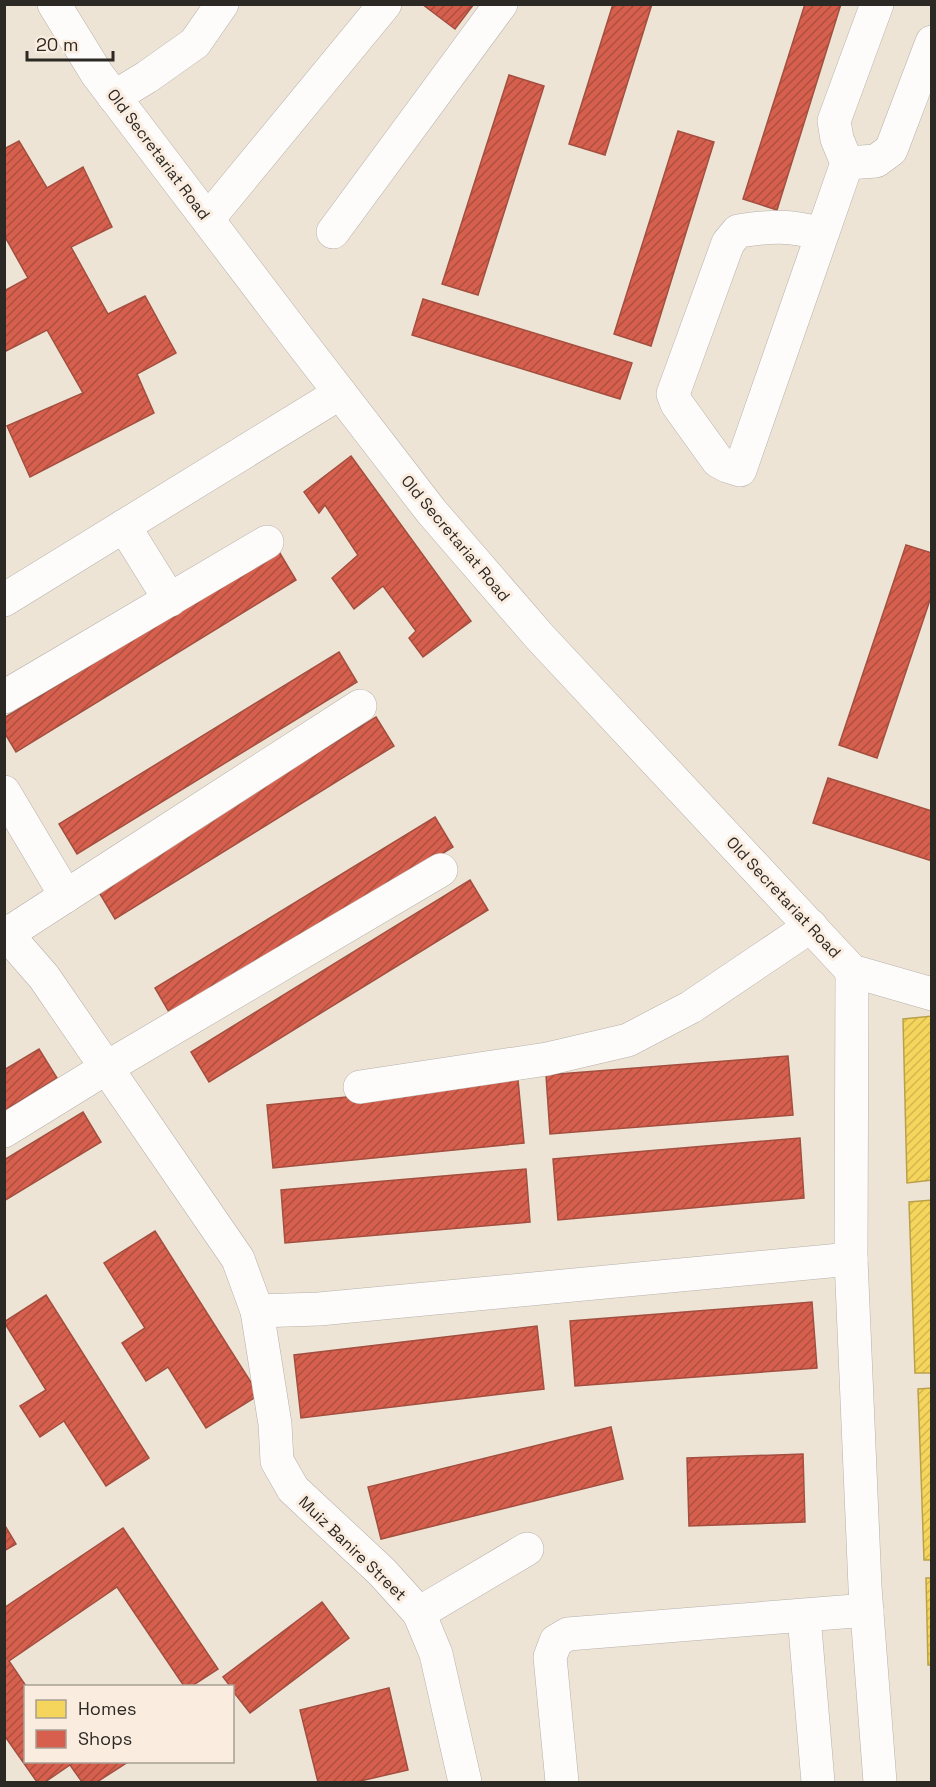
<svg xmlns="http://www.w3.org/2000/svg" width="936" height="1787" viewBox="0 0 936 1787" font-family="'Space Grotesk',sans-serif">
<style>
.commercial{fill:#eee4d5;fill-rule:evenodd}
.homes{fill:url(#homes-hatch);stroke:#b9a14b;stroke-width:1.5}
.shops{fill:url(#shops-hatch);stroke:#a34f40;stroke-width:1.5}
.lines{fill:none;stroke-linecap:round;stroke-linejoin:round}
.minor-casing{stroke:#b5b0aa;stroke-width:34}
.minor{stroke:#fdfcfb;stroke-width:33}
.labels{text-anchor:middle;stroke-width:6;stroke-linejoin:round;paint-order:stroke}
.street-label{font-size:16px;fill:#2c2823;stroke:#faede0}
</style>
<defs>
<pattern id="homes-hatch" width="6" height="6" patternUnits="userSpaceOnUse" patternTransform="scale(1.5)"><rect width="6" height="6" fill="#f6d55c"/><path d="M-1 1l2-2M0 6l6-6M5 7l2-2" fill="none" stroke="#d3b750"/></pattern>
<pattern id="shops-hatch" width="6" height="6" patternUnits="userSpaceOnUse" patternTransform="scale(1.5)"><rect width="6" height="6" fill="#d6604d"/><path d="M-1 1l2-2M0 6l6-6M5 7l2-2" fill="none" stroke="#ae4f40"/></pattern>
</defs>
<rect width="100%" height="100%" fill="#f4ede6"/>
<!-- commercial -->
<path class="commercial" d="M5 5H931V1782H5ZM26 1686H232V1762H26Z"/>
<!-- homes -->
<g class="homes">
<path d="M932 1016V1180L907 1183 903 1019Z"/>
<path d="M932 1200V1373H915L909 1202Z"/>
<path d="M932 1388V1560H924L918 1389Z"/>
<path d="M926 1578H932V1665H928Z"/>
</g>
<!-- shops -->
<g class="shops">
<path d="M422 4H474L455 29Z"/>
<path d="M613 4H652L605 155 569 144Z"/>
<path d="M805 4H841L777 210 743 199Z"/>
<path d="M509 75 544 86 478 295 442 284Z"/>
<path d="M678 131 714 142 651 346 614 334Z"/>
<path d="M19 141 47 188 83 167 112 227 71 247 108 314 145 296 176 353 137 374 154 413 30 477 7 426 83 393 47 330 4 352V291L28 278 4 235V149Z"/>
<path d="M423 299 632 363 620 399 412 335Z"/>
<path d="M351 456 471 621 423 657 409 638 416 631 383 586 354 609 332 578 358 555 325 505 319 513 304 492Z"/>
<path d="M906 545 932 553V594L877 758 839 745Z"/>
<path d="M278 550 296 580 16 752 4 732V718Z"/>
<path d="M339 652 357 682 77 854 59 824Z"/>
<path d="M376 717 394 746 115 919 97 889Z"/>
<path d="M828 778 932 811V861L813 823Z"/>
<path d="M435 817 453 847 173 1019 155 988Z"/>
<path d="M470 880 488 910 209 1082 191 1052Z"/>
<path d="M39 1049 57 1078 4 1111V1070Z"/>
<path d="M788 1056 793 1115 550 1134 546 1075Z"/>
<path d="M518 1080 524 1143 273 1168 267 1105Z"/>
<path d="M83 1112 101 1142 4 1201V1160Z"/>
<path d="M800 1138 804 1198 558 1220 553 1159Z"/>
<path d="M526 1169 530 1222 285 1243 281 1190Z"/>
<path d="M155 1231 259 1395 206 1428 168 1367 146 1381 122 1343 145 1328 104 1263Z"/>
<path d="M46 1295 149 1458 106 1486 64 1421 40 1437 20 1406 46 1390 4 1322Z"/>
<path d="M812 1302 817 1368 575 1386 570 1321Z"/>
<path d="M537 1326 544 1389 301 1418 294 1355Z"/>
<path d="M611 1427 623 1479 381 1539 368 1487Z"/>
<path d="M803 1454 805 1522 689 1526 687 1458Z"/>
<path d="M4 1524 16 1544 4 1551Z"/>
<path d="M123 1528 218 1669 192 1686H184L117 1587 9 1661 26 1686V1762H128L97 1782H82L70 1765 45 1782H37L4 1735V1608Z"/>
<path d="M322 1602 349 1638 250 1713 232 1690V1686H230L223 1677Z"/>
<path d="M389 1688 408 1770 356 1782H318L300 1710Z"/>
</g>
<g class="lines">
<defs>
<g id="minor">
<path d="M54 4 97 74 293 332 431 511 539 636 852 971 932 994"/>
<path d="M114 97 147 77 195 43 222 4"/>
<path d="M847 163 876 161 891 150 932 42"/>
<path d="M208 219 385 4"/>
<path d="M333 232 501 4"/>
<path d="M822 234C789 225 772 226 738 231L728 243 673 394 677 404 718 461 727 466 740 470 847 163 837 139 834 121 877 4"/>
<path d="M124 526 170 600"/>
<path d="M4 600 340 393"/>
<path d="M4 697 267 542"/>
<path d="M4 792 66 896"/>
<path d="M4 931 44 977 238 1259 257 1311 319 1309 851 1259"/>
<path d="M7 934 360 706"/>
<path d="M852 971 851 1259 865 1587 880 1782"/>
<path d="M360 1087 547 1059 628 1040 691 1007 811 926"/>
<path d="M4 1131 106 1068 441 870"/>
<path d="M257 1311 275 1424 277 1461 293 1489 382 1572 419 1613 436 1654 465 1782"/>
<path d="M419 1613 527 1549"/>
<path d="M804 1616 818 1782"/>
<path d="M562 1782 550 1657 556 1641 568 1634 867 1610"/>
</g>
</defs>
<!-- minor casing -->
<use href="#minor" class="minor-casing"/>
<!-- minor -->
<use href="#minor" class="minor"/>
</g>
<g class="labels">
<!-- street labels -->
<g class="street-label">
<text transform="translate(159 154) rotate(53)" y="6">Old Secretariat Road</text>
<text transform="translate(456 538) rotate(50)" y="6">Old Secretariat Road</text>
<text transform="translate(784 897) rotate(47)" y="6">Old Secretariat Road</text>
<text transform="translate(353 1548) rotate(44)" y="6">Muiz Banire Street</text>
</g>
</g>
<!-- border -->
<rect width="936" height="1787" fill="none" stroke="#2c2823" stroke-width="12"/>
<!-- legend -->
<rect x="24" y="1685" width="210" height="78" fill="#faede0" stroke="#a89e94" stroke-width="1.5"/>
<rect x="36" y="1700" width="30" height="18" fill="#f6d55c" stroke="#a89e94" stroke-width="1.5"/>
<text x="78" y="1715" font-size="18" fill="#2c2823">Homes</text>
<rect x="36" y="1730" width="30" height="18" fill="#d6604d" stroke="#a89e94" stroke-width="1.5"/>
<text x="78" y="1745" font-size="18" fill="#2c2823">Shops</text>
<!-- scale -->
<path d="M27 51v9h86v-9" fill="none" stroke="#2c2823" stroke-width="3"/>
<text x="36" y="51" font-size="18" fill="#2c2823" stroke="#faede0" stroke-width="4.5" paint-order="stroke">20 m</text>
</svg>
